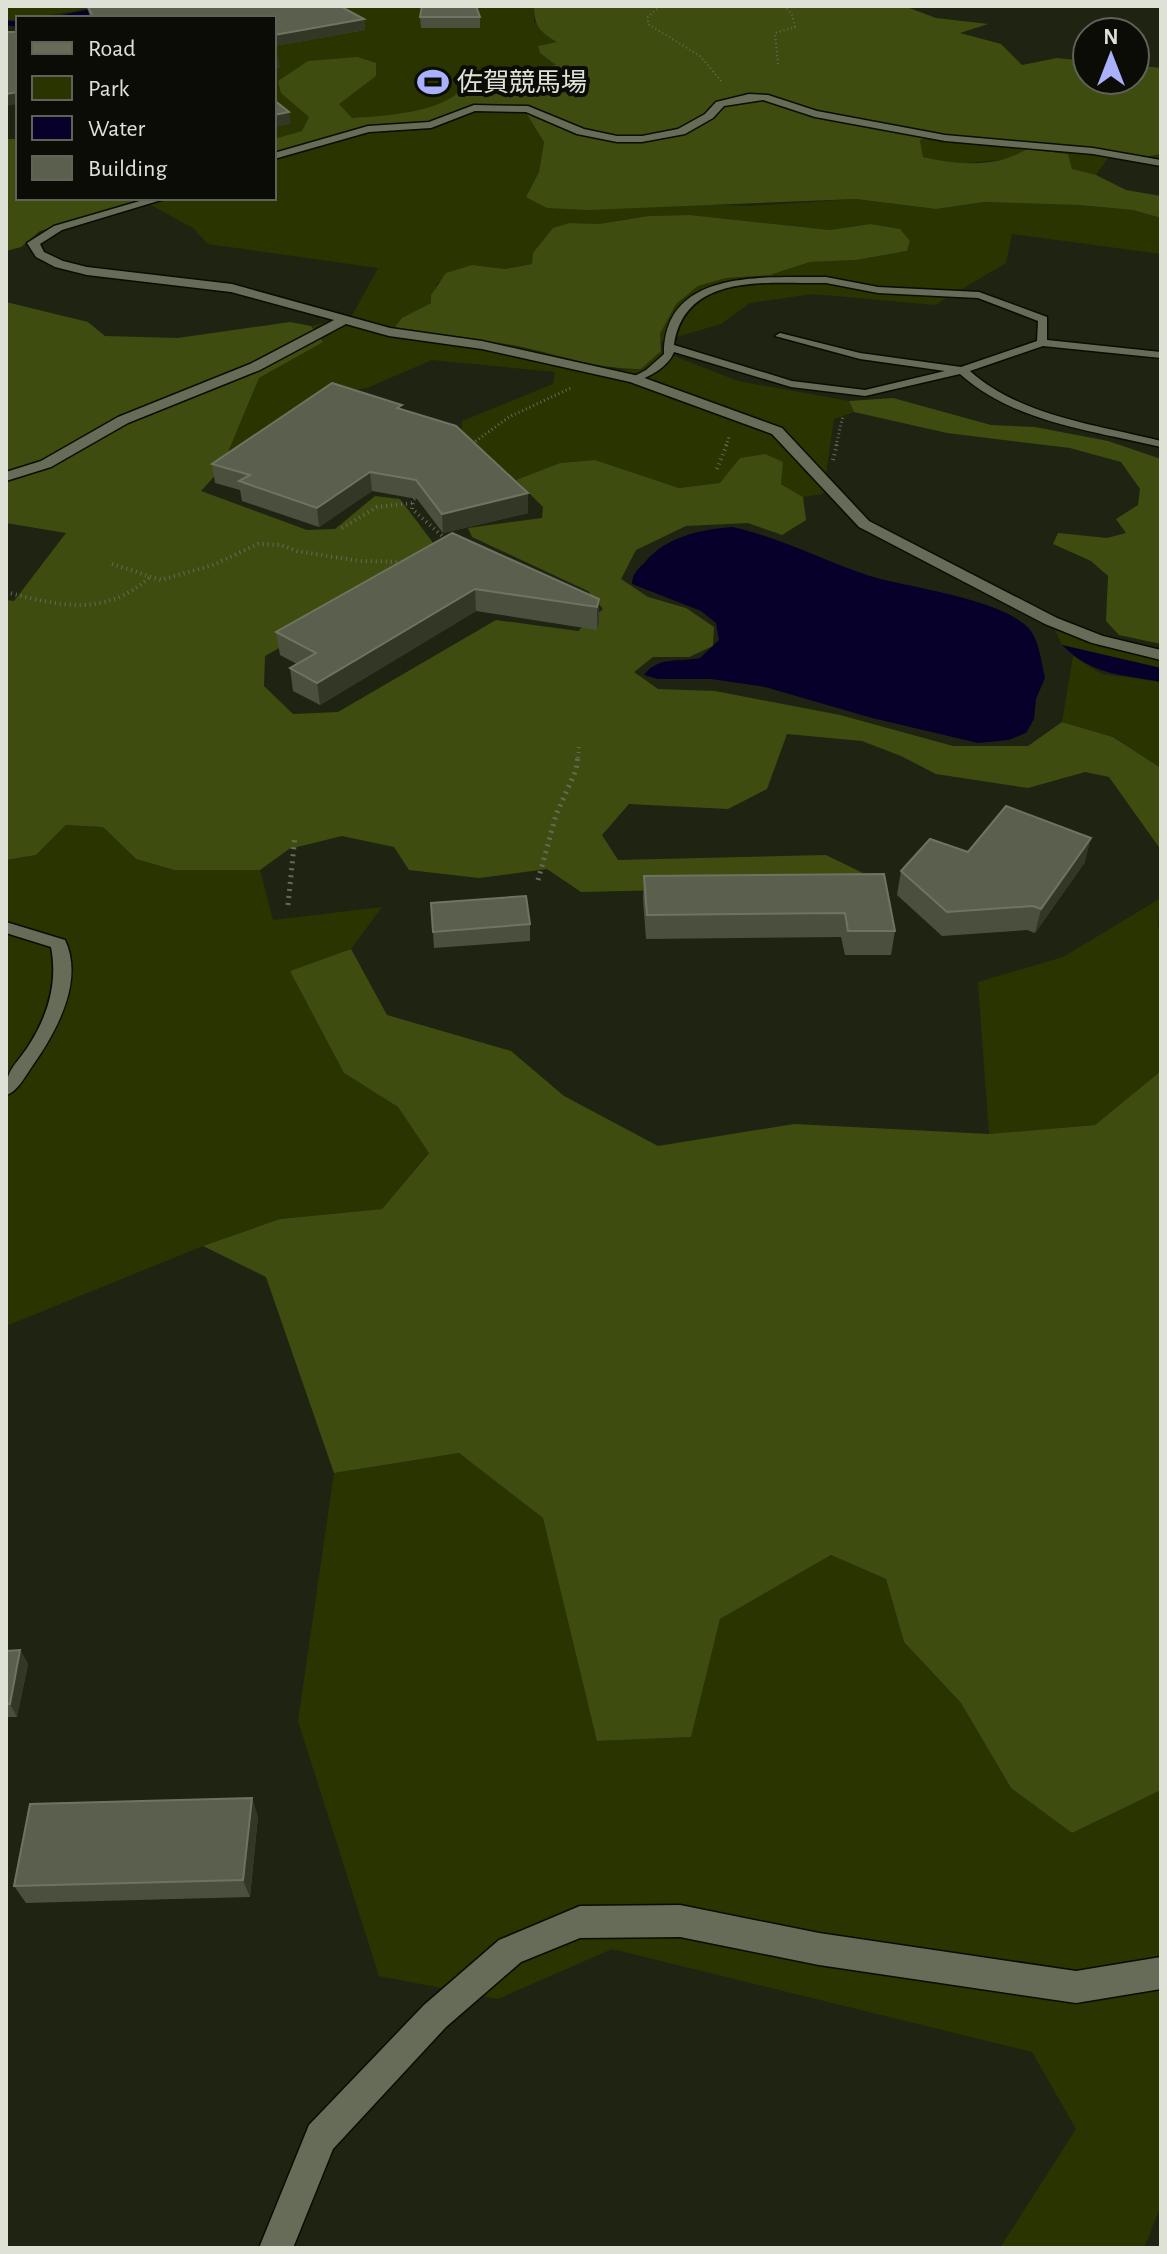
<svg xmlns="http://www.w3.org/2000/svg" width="1167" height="2254" viewBox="0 0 1167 2254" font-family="'Alegreya Sans','Noto Sans JP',sans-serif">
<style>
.green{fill:#293400}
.forest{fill:#3f4c0f}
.water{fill:#07002a}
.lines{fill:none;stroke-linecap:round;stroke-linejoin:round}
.stream{stroke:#07002a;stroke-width:5}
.service-casing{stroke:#090d01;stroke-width:3}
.minor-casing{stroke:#090d01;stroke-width:3}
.path-far3{stroke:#666a5b;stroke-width:2;stroke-dasharray:1 3;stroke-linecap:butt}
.path-far2{stroke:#666a5b;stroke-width:3;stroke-dasharray:1 3;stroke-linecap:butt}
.path-far1{stroke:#666a5b;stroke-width:4;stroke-dasharray:1 4;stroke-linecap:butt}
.path{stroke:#666a5b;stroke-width:5;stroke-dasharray:2 5;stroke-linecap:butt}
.service{fill:#666c58;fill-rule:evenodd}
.minor{fill:#666c58;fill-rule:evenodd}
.wall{fill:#4a503d}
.shaded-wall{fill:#323825}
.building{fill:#5a604d;stroke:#6f7462;stroke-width:2}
.labels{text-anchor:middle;stroke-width:8;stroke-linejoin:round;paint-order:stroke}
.far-poi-label{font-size:26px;fill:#dee2d6;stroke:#0a0c05;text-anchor:start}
</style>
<rect width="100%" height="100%" fill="#1f2412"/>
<!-- green -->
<g class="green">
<path d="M6 6H105L18 20H6Z"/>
<path d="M133 6H534V22L647 46 376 124H430L447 114 501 110 526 113 544 142 539 172 526 197 750 206 856 199 936 209 984 202 1079 205 1133 210 1161 218V254L1012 234 1006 263 935 305 813 294 750 303 721 324 659 342 660 334 676 304 698 286 726 278 770 275 810 262 856 260 907 251 910 241 870 224 830 230 690 215 648 216 599 224 569 223 552 229 532 264 505 269 472 265 437 283 431 303 412 313V333L502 343 619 370 641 369 661 351 738 381 849 401 854 412 834 419 823 494 803 497 740 458 721 483 679 488 595 460 560 463 516 480 461 437 462 421 553 384 555 372 432 360 367 388 327 394 221 469 259 378 322 342 311 326 352 316 378 268 208 244 193 228 143 201 151 198H274V18H68Z"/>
<path d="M940 135 1093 148 1144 157 1161 154V167L1110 155 1096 175 1012 159 952 164 923 157 920 140Z"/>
<path d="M1055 630 1161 658V668L1062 645Z"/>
<path d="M1073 656 1102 674 1161 682V768L1114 737 1062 722Z"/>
<path d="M66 825 103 827 136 859 173 870H260L273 920 382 907 351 949 291 971 344 1073 398 1107 429 1152 382 1209 280 1219 203 1246 6 1326V860L36 855Z"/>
<path d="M1161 898 1158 926 1161 934V1071L1095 1125 989 1134 978 982 1063 957Z"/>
<path d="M459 1453 543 1518 598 1741 691 1737 720 1619 831 1555 886 1579 904 1642 961 1703 1011 1788 1072 1833 1161 1790V2206L1144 2248H1000L1076 2129 1032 2052 612 1949 498 1999 379 1976 298 1721 334 1473Z"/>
</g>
<!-- forest -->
<g class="forest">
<path d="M534 6H904L936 18 988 24 960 33 1001 44 1022 65 1057 58 1087 61V80H1135V65L1161 68V154L1144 157 1093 148 940 135 920 140 923 157C956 165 997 168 1027 149L1068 154 1072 169 1096 175 1126 190 1161 196V218L1133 210 1079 205 984 202 936 209 856 199 588 210 547 208 526 197 539 172 544 142 526 113 501 110 447 114 430 124 370 126 274 153V139L302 131 309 117 281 93 278 81 308 61 357 57 376 63V76L339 104 352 118C382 116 443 113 462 88L508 81 516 72 556 65 540 53 538 46 557 42C540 32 534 26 534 6Z"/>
<path d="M6 139H18V198H151L40 231 21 247 6 251Z"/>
<path d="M690 215 830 230 870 224 900 229 910 241 907 251 856 260 810 262 770 275 726 278 698 286 676 304 660 334 661 351 641 369C594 370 547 350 500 343 465 338 428 339 395 327L402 318 431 303V295L446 273 472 265 505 269 532 264 533 253 553 228 569 223 599 224 648 216Z"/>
<path d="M6 302 88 322 105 336 178 338 290 322 311 326 323 342 259 378 221 469 201 491 307 530 335 529 375 496 400 499 443 556 265 656 264 686 293 714 338 712 496 620 578 631 603 609 588 591 472 537 468 528 542 518 543 507 516 480 560 463 595 460 679 488 720 483 740 458 765 454 783 462 781 484 803 497 806 520 782 535 748 523 686 526 636 550 621 579 648 597 686 608 714 627 713 646 689 657H653L634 672 658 689 715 691 840 715 953 746H1028L1062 722 1113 737 1161 768V850L1109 777 1085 772 1028 788 936 774 901 756 862 741 787 734 767 789 728 809 629 804 602 835 618 860 826 855 863 873 833 886 581 892 547 869 479 878 409 870 394 847 342 836 289 849 260 870H174L136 859 103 827 66 825 36 855 6 860V600L14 601 66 533 6 523Z"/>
<path d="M893 398 991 425 1035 427 1108 441 1161 459V644L1119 635 1106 621 1108 576 1091 561 1053 544 1058 533 1107 538 1126 533 1116 519 1138 505 1140 489 1121 462 1070 448 947 433 854 412 849 401Z"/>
<path d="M351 949 387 1015 511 1051 564 1096 658 1146 794 1124 989 1134 1095 1125 1161 1071V1790L1072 1833 1011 1788 961 1703 904 1642 886 1579 831 1555 720 1619 691 1737 597 1741 543 1518 459 1453 334 1473 266 1277 203 1246 280 1219 382 1209 429 1153 398 1107 344 1073 290 971Z"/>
</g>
<!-- water -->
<g class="water">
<path d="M732 527C780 537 824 561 870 576 910 588 1006 599 1031 631 1039 642 1042 664 1045 678L1036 699 1034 719 1026 733 1009 740 978 743 872 718 765 687 711 679H658L644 675C658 656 679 662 700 658L719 640 716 623 701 611 632 584C632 574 638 569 645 562 667 536 700 530 732 527Z"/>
<path d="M1062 645 1161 668V682C1121 674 1093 676 1062 645Z"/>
</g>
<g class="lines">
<!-- stream -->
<g class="stream">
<path d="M59 18 119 6"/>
<path d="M6 23 18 24"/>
</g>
<defs>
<g id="service">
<path d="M826 277 878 287 979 292 1047 317V340L1161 352V358L1043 346 970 371C1020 416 1097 425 1161 441V447C1093 431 1013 422 960 374L865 396 791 387 674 352C668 367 650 377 634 382L629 379 646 370 664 354C664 267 766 278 826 277ZM826 283 878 293 978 298 1038 321 1037 341 961 367 860 353 780 333 775 336 860 359 945 371 865 390 792 381 674 345C685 271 771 284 826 283Z"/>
<path d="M6 922 65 940C85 982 55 1034 31 1068 24 1078 17 1092 6 1095 6 1068 15 1067 29 1045 48 1015 58 983 51 947L6 933Z"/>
</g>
<g id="minor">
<path d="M749 94 768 95 817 111 945 135 1093 148 1161 160V166L1093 154 945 141 815 117 763 100 724 106 713 118 685 134 642 142H617L577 134 526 112 475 111 431 128 369 132 274 159V153L368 126 429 122 474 105 528 106 584 129 617 136H642L678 129 705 114 716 102Z"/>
<path d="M150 198H168L62 230 40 244 44 252 63 261 87 267 232 284 390 328 482 341 639 376 782 428 869 521 1057 618 1103 636 1161 650V660L1092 643 1045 624 859 527 772 434 630 382 482 349 389 336 346 324 260 370 128 423 51 467 6 481V472L41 461 118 417 250 364 334 320 231 292 87 275 55 267 36 257 27 243 54 226Z"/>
<path d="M680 1905 819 1933 1076 1971 1161 1957V1989L1076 2003 819 1965 680 1937 580 1938 521 1962 446 2027 333 2149 293 2248H259L309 2125 424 2005 499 1940 580 1906Z"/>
</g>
</defs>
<!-- service casing -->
<use href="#service" class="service-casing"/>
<!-- minor casing -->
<use href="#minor" class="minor-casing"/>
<!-- path-far3 -->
<g class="path-far3">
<path d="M660 6 648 17V24L700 56 722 82"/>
<path d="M778 64 775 33 795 27 792 14 784 6"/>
</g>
<!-- path-far2 -->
<g class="path-far2">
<path d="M469 446 509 417 573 387"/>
<path d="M726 446 729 437"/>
<path d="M836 446 843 416"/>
</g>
<!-- path-far1 -->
<g class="path-far1">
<path d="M468 447 472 444"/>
<path d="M833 460 837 444"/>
<path d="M717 469 727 444"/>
<path d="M418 495 413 500 412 509 449 542"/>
<path d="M342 528 377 507 413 503"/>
<path d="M112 564 161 580 213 565 258 544 281 545 297 551 359 561 407 562"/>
<path d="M6 592C59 606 105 617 149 578"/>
<path d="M578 758 579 746"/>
</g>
<!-- path -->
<g class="path">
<path d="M538 880 556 815 576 770 578 756"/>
<path d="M288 905 295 836"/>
</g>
<!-- service -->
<use href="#service" class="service"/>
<!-- minor -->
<use href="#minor" class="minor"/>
</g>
<!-- wall -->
<g class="wall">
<path d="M86 6H340L364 19 365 30 274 46V18H91Z"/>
<path d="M420 17H480V28H421Z"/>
<path d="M402 409 528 513 443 533 417 499 372 491 319 527 242 501 240 490 215 483 212 464Z"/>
<path d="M452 533 599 599V622L597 630 476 611 320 705 293 691 290 668 297 664 280 655 276 632Z"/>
<path d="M968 852 1085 862 1035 933 1027 930 942 936 897 895 901 871Z"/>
<path d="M884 874 895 931 891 955H845L841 937 646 939 643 900 644 876Z"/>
<path d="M431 903 530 924V941L434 948Z"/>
<path d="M20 1650 28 1664 17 1717H7L6 1721V1651Z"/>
<path d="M258 1816 250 1897 26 1903 14 1886Z"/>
</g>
<!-- shaded-wall -->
<g class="shaded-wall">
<path d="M364 19 365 30 274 46V35Z"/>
<path d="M278 57 280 68 274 69V58Z"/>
<path d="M18 92V104L6 106V94Z"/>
<path d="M289 112 291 124 274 127V115Z"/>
<path d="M370 472 372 491 319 527 317 508Z"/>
<path d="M528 493V513L443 533 442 514Z"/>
<path d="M475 589 476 611 320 705 317 683Z"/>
<path d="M599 599V622L597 630V607Z"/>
<path d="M1091 838 1085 862 1035 933 1041 909Z"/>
<path d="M20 1650 28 1664 17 1717 10 1704Z"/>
<path d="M252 1798 258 1816 250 1897 243 1880Z"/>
</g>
<!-- building -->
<g class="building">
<path d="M88 6H340L364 19 274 35V18H93Z"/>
<path d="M422 6H476L480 17H420Z"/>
<path d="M6 32H18V92L6 94Z"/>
<path d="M274 100 289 112 274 115Z"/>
<path d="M332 383 402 405 397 408 456 426 528 493 442 514 416 480 370 472 317 508 239 481 250 475 212 464Z"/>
<path d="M452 533 599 599 597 607 475 589 317 683 290 668 316 653 276 632Z"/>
<path d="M1006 806 1091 838 1041 909 1033 906 947 912 901 871 930 839 968 852Z"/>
<path d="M884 874 895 931H848L845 913 647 915 644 876Z"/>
<path d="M526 896 530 924 433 932 431 903Z"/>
<path d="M20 1650 10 1704H6V1651Z"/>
<path d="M252 1798 243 1880 14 1886 30 1804Z"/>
</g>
<!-- icons -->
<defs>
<symbol id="stadium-bare" viewBox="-9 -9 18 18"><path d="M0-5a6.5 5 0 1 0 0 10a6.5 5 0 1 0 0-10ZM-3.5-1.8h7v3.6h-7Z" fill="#a9b0fc" stroke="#0a0c05" stroke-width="2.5" paint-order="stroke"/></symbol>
</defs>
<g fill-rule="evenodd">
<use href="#stadium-bare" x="411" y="60" width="44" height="44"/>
</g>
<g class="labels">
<!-- far-poi labels -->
<g class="far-poi-label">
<text x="457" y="91">佐賀競馬場</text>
</g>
</g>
<!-- border -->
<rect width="1167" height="2254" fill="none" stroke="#dee2d6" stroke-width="16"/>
<!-- legend -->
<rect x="16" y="16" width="260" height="184" fill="#0a0c05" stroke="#5f6259" stroke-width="2"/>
<rect x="32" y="42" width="40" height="12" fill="#666c58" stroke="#5f6259" stroke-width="2"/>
<text x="88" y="56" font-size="24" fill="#dee2d6">Road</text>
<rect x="32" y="76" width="40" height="24" fill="#293400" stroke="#5f6259" stroke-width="2"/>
<text x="88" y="96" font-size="24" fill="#dee2d6">Park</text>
<rect x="32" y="116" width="40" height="24" fill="#07002a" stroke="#5f6259" stroke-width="2"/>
<text x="88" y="136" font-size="24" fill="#dee2d6">Water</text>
<rect x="32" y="156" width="40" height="24" fill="#5a604d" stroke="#5f6259" stroke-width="2"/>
<text x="88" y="176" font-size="24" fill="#dee2d6">Building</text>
<!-- north arrow -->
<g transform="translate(1111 56)"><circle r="38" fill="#0a0c05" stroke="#5f6259" stroke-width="2"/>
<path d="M0-6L14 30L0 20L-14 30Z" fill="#a9b0fc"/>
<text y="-12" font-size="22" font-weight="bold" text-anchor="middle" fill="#dee2d6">N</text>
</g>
</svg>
